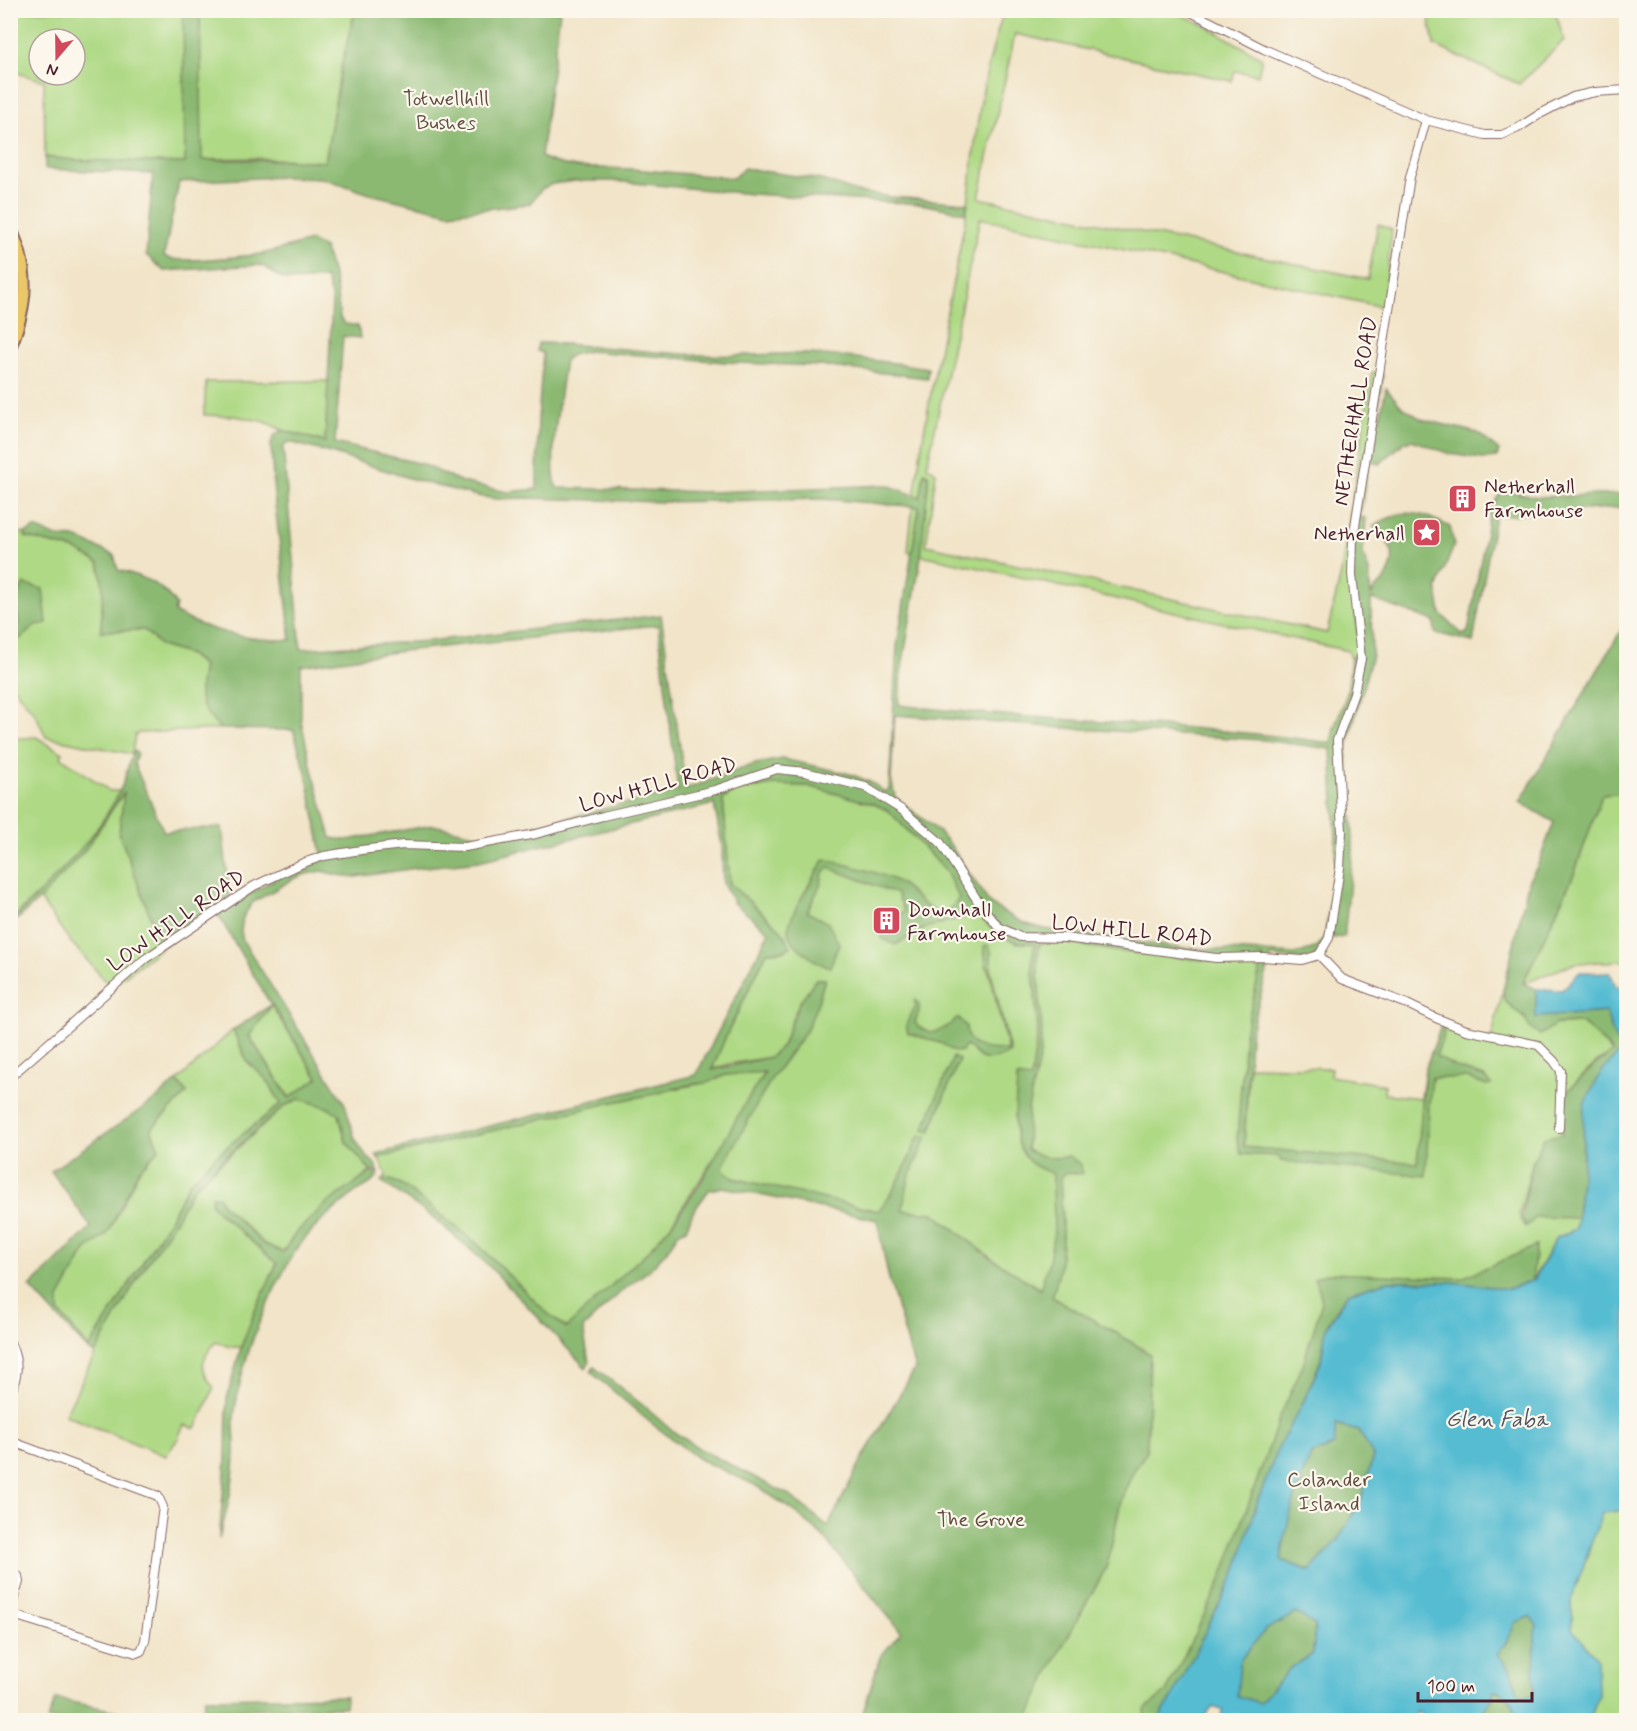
<svg xmlns="http://www.w3.org/2000/svg" width="1637" height="1731" viewBox="0 0 1637 1731" font-family="Mynerve,sans-serif">
<style>
.green{fill:#afd985;stroke:#7c7c58;stroke-width:1.5;fill-rule:evenodd}
.forest{fill:#8bb972;stroke:#6a6c4e;stroke-width:1.5;fill-rule:evenodd}
.water{fill:#54bcd2;stroke:#4f6e7e;stroke-width:1.5;fill-rule:evenodd}
.lines{fill:none;stroke-linecap:round;stroke-linejoin:round}
.minor-casing{stroke:#846462;stroke-width:10}
.major-casing{stroke:#846462;stroke-width:14}
.minor{stroke:#fff;stroke-width:8}
.major{stroke:#eac769;stroke-width:10}
.labels{text-anchor:middle;stroke-width:4.5;stroke-linejoin:round;paint-order:stroke}
.park-label{font-size:21px;fill:#634e42;stroke:#fbf7ec}
.street-label{font-size:21px;fill:#4a1f2b;stroke:#fbf7ec}
.poi-label{font-size:21px;fill:#4a1f2b;stroke:#fbf7ec;text-anchor:start}
.water-label{font-size:22px;font-style:italic;fill:#4e5665;stroke:#fbf7ec}
</style>
<rect width="100%" height="100%" fill="#fbf7ec"/>
<filter id="ink" filterUnits="userSpaceOnUse"><feTurbulence type="fractalNoise" baseFrequency=".0167" numOctaves="2"/><feDisplacementMap in="SourceGraphic" scale="12" xChannelSelector="R" yChannelSelector="G"/><feConvolveMatrix kernelMatrix="1 2 1 2 8 2 1 2 1" color-interpolation-filters="sRGB"/></filter>
<filter id="wash" filterUnits="userSpaceOnUse"><feTurbulence type="fractalNoise" baseFrequency=".008" numOctaves="4" result="noise"/><feDisplacementMap in="SourceGraphic" scale="24" xChannelSelector="R" yChannelSelector="G"/><feGaussianBlur stdDeviation="1.35" result="paint"/><feColorMatrix in="noise" values="0 0 0 0 0 0 0 0 0 0 0 0 0 0 0 0 0 1.4 0 .05"/><feComposite in="paint" operator="in"/></filter>
<g filter="url(#wash)">
<rect width="100%" height="100%" fill="#f1e4c8"/>
<!-- green -->
<g class="green">
<path d="M10 11H355L341 68 325 162C280 159 229 155 185 163L75 160 45 157 44 81 11 71ZM39 39H75V75H39Z"/>
<path d="M1004 11H1172L1203 24 1262 58 1258 75 1235 71 1232 81 1015 34 979 198 1368 279 1378 224 1392 230 1383 307 980 218 927 466 936 472 926 545 1327 633 1341 574 1372 372 1383 375 1360 517 1361 659 1351 657 1348 651 908 552C918 438 945 327 966 216 972 180 974 143 980 107 985 75 994 42 1004 11Z"/>
<path d="M1428 11H1555L1564 40 1519 84 1434 45Z"/>
<path d="M329 381 325 442 282 430 263 421 234 416 204 415 206 382Z"/>
<path d="M10 532 26 533 25 537 76 550 100 563 103 587 101 631 144 630 161 646 190 655 203 666C198 698 196 705 221 729L139 733 135 735 132 754 46 737 36 715 11 684Z"/>
<path d="M36 737 63 753 61 757 110 791H125L119 833 162 947 111 987 70 941 37 895 11 920V739Z"/>
<path d="M774 785 808 786 874 804 889 811 946 871 959 897 976 914 1016 943 1059 942 1113 950 1253 965 1257 956 1263 957 1245 1034 1244 1147 1249 1066 1331 1068 1330 1076 1385 1085 1384 1094 1421 1098 1425 1070 1443 1021 1473 1037 1491 1039 1503 991C1508 1008 1521 1011 1529 1026L1580 1023 1587 1027 1613 1053 1597 1062 1563 1095 1562 1134 1533 1161 1519 1215 1524 1226 1537 1217H1578L1576 1229 1556 1238 1532 1281 1507 1289 1388 1281 1348 1293 1326 1326 1321 1360 1158 1720H1027L1053 1663 1107 1566 1121 1500 1134 1470 1147 1451 1149 1354 1118 1334 1052 1297 991 1258 934 1213 902 1210 878 1211 791 1192 733 1178 713 1160 670 1226 647 1252 567 1328 546 1312 475 1242 401 1185 385 1178 386 1173 378 1158 613 1102C644 1096 674 1088 705 1083 713 1081 719 1076 727 1075 741 1072 761 1070 773 1076L806 1031 825 979H816L799 1003 782 1046 770 1057 729 1064 711 1070 726 1036 767 952 782 951 781 930 730 884 723 799 737 790Z"/>
<path d="M1626 793V961L1576 963 1523 983 1574 874 1602 795Z"/>
<path d="M271 1005 318 1078 290 1098 249 1036Z"/>
<path d="M233 1030 247 1061 267 1080 282 1103 218 1154 189 1183 168 1222 89 1348 59 1312 58 1299 86 1250 108 1233 139 1170 159 1149 151 1129 187 1093 177 1081Z"/>
<path d="M299 1098 324 1106 339 1114 346 1142 371 1171 296 1233 283 1252 264 1244 222 1204 215 1209 277 1263 257 1306 241 1347H230L216 1342C200 1359 199 1369 214 1388L196 1428 184 1425 177 1440 166 1456 65 1415 95 1354 116 1314 193 1188 285 1106Z"/>
<path d="M1626 1510V1718L1625 1720H1590L1598 1695 1572 1629V1598L1602 1513Z"/>
</g>
<!-- forest -->
<g class="forest">
<path d="M183 10 200 11 202 160H288L325 162 341 68 355 11H560L541 157C568 171 601 167 632 169 665 172 699 175 733 178L744 168 822 180 857 192 892 197 967 203 966 213 921 204 751 194 614 181H575L552 184 542 189 529 204 449 213 370 194 322 178 277 177 179 182 164 256C176 265 243 256 261 254 277 251 294 245 311 241L324 248 335 281 340 318 345 324 358 326 360 338 343 336 335 443 422 464 462 482 507 492 537 489 538 419 543 353 537 351 538 343C592 344 646 353 701 355 737 357 774 353 810 354 850 356 889 362 928 368L927 378 821 366 739 363 589 351 571 355 565 360C561 388 547 464 557 488L712 492 887 485 920 497 924 472 929 475 921 557 901 673 899 705C1043 722 1188 723 1331 743L1334 728 1347 694 1351 657 1360 659 1352 574 1357 517 1366 518 1363 553 1369 572 1371 596C1376 583 1381 586 1386 578 1400 553 1390 544 1373 526 1406 507 1418 511 1450 527L1454 545 1437 589 1441 614 1463 635 1468 632 1490 510 1502 490 1538 497 1626 494V507L1495 516 1473 642 1435 633 1434 621 1371 599 1372 655 1346 751 1352 799 1353 852 1344 937 1329 938 1319 955 1302 960 1271 957 1250 1034 1244 1147 1417 1163 1425 1070 1443 1021 1444 1034 1436 1056 1455 1067 1484 1077 1491 1085 1486 1086 1468 1078H1432L1429 1104 1426 1176 1281 1161 1278 1156 1241 1154 1237 1140 1245 1034 1263 957H1257L1253 965 1115 951 1070 943H1040L1037 959 1042 1030 1040 1054 1028 1109 1027 1150C1040 1157 1056 1160 1069 1156L1081 1165 1082 1174 1067 1172 1060 1177C1062 1216 1066 1259 1052 1297L1118 1334 1150 1354 1147 1451 1134 1470 1121 1500 1107 1566 1053 1663 1027 1720H864L861 1719 880 1657 901 1632 823 1536 793 1510 755 1485 699 1459 651 1423 591 1372 594 1367 645 1407 671 1430 700 1449 789 1495 828 1526 863 1457 915 1369 888 1275 877 1220 723 1187 709 1190 693 1212 686 1229 678 1233 666 1252 648 1271 623 1290 583 1328 589 1363 586 1368 488 1265 431 1216 381 1181 385 1178 401 1184 475 1242 546 1312 566 1328 647 1252 670 1226 698 1187 747 1100 765 1072 726 1075 707 1083 693 1084 650 1095 613 1102 378 1158 376 1154 696 1075 769 932 734 903 723 884 722 845 714 804 479 861 416 868 356 877 337 875 322 871 306 874 293 879 252 903 243 917 241 931 243 941 345 1104 355 1139 365 1155 375 1164 379 1173 371 1171 346 1142 339 1114 324 1106 299 1099 285 1106 222 1160 193 1188 175 1221 137 1279 95 1354 88 1350 30 1287 91 1227 51 1171 156 1099 177 1081 187 1093 151 1129 159 1149 139 1170 108 1233 86 1250 59 1299V1312L89 1348 168 1222 189 1183 218 1154 281 1104 267 1080 247 1061 233 1030 271 1005 217 913 282 875 323 859 306 772 293 730 221 729C196 705 198 698 203 665L190 655 161 646 144 630 101 631 103 587 99 563 76 550 25 537 26 533 35 528 57 537 76 538 114 555 118 570C140 575 164 585 176 605L174 612C208 632 252 641 291 640L274 496 271 444 274 436 282 430 325 442 332 301 326 278C314 279 295 283 283 279 273 275 270 268 259 265L164 271 146 255 153 174 45 169V157L75 160 185 163ZM289 442 334 454 415 480 477 496 497 499 524 498 662 502 823 499 919 507 897 646 889 789 885 792 870 782 850 774 783 759 755 764 686 789 661 615 428 641 301 649 283 447ZM658 625 678 791 504 833 479 835 433 825 347 840 331 838 310 762 301 720V666L402 651ZM895 715 1064 728 1263 740 1331 749 1336 837 1335 865 1325 936 1315 948 1296 954 1171 947 1045 929 1023 923 990 904 951 846 938 831 895 797 891 779ZM774 785 808 786 874 804 889 811 946 871 959 898 955 904 941 914C920 907 913 890 896 881 875 870 848 866 825 859 817 871 786 920 788 932 789 940 799 948 806 954 814 961 820 965 830 967L839 944 828 923 807 912 821 884 823 872 830 868 897 894 904 911 881 938 895 945 928 927 976 914C998 935 1003 942 1035 944L1032 959 1038 1031 1031 1079 1017 1077C1017 1102 1008 1140 1028 1160 1034 1167 1044 1170 1053 1174L1054 1232 1049 1261 1040 1289 991 1258 933 1213 902 1210 910 1175 927 1137 919 1135C908 1161 897 1189 878 1211L733 1178 722 1168 773 1076 806 1031 818 1002 825 979H816L799 1003 782 1046 770 1057 712 1070 726 1036 767 952 782 951 791 947 781 930 730 884 723 799 737 790ZM272 1005 318 1078 289 1098 249 1036Z"/>
<path d="M1386 388 1401 406 1421 419 1478 433 1499 451 1497 457 1482 459 1450 454 1412 440 1405 442 1379 464 1370 460 1366 451 1381 413Z"/>
<path d="M24 584 43 589 47 623 36 625 20 639 13 631 19 623 14 603Z"/>
<path d="M1626 622V793L1602 795 1574 874 1523 983 1536 989 1537 1017 1606 1012 1612 1031 1621 1051 1603 1070 1584 1104 1583 1160 1577 1218 1537 1217 1526 1226 1521 1217 1533 1161 1544 1138 1562 1134 1563 1095 1596 1064 1613 1052 1587 1027 1580 1023 1556 1024 1540 1035 1529 1026 1525 1018 1506 1002 1503 991 1529 879 1537 867 1554 822 1520 802Z"/>
<path d="M134 751 137 753 134 764 164 832 222 827 230 898 162 947 119 833 124 792 85 850 41 898 11 925V920L20 913C57 874 100 836 122 786 127 774 128 762 134 751Z"/>
<path d="M988 945 991 951V972L1010 1052C1001 1058 986 1064 977 1055 972 1051 971 1048 965 1045L962 1051 954 1052 943 1044 908 1033 906 1025 915 1007V1000L919 1004V1011L915 1023C930 1040 944 1030 958 1018L966 1026C966 1052 989 1048 1008 1051L989 971 986 965 984 946Z"/>
<path d="M953 1057 959 1060 930 1132 924 1129Z"/>
<path d="M370 1173 378 1175C373 1185 362 1187 353 1194 330 1213 303 1235 288 1263 261 1313 241 1360 234 1417 233 1429 236 1442 235 1454 234 1482 227 1512 219 1539L226 1461 227 1399 241 1347 257 1306 277 1264 215 1209 211 1203 212 1196H219L222 1204 264 1244 283 1252 296 1233 323 1206Z"/>
<path d="M1536 1246 1532 1281 1507 1289 1451 1282 1388 1281 1348 1293 1326 1326 1321 1360 1302 1405 1281 1442 1258 1500 1237 1569 1172 1698 1158 1720H1143L1146 1708 1166 1692 1220 1583 1279 1419 1303 1365 1322 1302 1319 1289 1314 1278 1328 1273 1462 1278Z"/>
<path d="M1336 1425 1359 1431 1373 1456 1361 1500 1339 1539 1310 1571 1281 1560C1286 1523 1296 1489 1311 1455L1334 1445Z"/>
<path d="M1296 1612 1315 1625 1313 1654 1289 1669 1260 1703 1237 1696 1240 1660 1265 1630Z"/>
<path d="M1530 1617 1538 1626 1534 1696 1519 1695 1497 1654 1505 1644 1516 1622Z"/>
<path d="M1494 1691 1504 1692C1511 1700 1516 1711 1518 1720H1488L1483 1711 1491 1701Z"/>
<path d="M346 1696 345 1707 203 1710 205 1698Z"/>
<path d="M56 1699 126 1713 198 1720H47Z"/>
</g>
<!-- water -->
<path class="water" d="M1580 972 1610 973 1617 988 1626 980V1510L1602 1513 1572 1598V1629L1597 1658 1598 1695 1590 1720H1518C1515 1707 1509 1690 1494 1691L1491 1701 1483 1711 1488 1720H1428L1417 1712 1413 1720H1221L1222 1710 1212 1707 1202 1720H1158L1172 1698 1237 1569 1258 1500 1281 1442 1302 1405 1321 1362 1326 1328 1348 1293 1388 1281 1451 1282 1509 1289 1534 1280 1556 1238 1576 1229 1583 1160 1584 1104 1603 1070 1621 1051 1612 1031 1606 1012 1536 1017V989L1562 990ZM1336 1425 1359 1431 1373 1456 1361 1500 1339 1539 1310 1571 1281 1560C1286 1524 1296 1489 1311 1455L1334 1445ZM1296 1613 1315 1625 1313 1654 1289 1669 1260 1703 1237 1696 1240 1660 1265 1630ZM1530 1617 1538 1626 1535 1630 1534 1695H1519L1509 1667 1497 1654 1505 1644 1516 1622Z"/>
</g>
<g filter="url(#ink)">
<g class="lines">
<defs>
<g id="minor">
<path d="M1187 10 1264 49 1426 120 1485 135H1502L1518 128 1540 114 1573 97 1595 92 1626 90"/>
<path d="M1319 955 1329 938 1340 868 1342 831 1337 740 1354 693 1361 659 1352 574 1353 539 1410 177 1426 120"/>
<path d="M1319 955 1342 979 1405 1003 1436 1018 1466 1030 1538 1045 1554 1061 1561 1071 1559 1128"/>
<path d="M10 1077 145 959 254 886 303 863 324 856 361 850 403 845 465 847 536 834 603 816 715 790 777 769 805 772 865 787 902 810 940 842 981 906 999 927 1020 937 1065 938 1216 958 1263 957 1302 960 1319 955"/>
<path d="M10 1342C20 1365 18 1374 10 1396"/>
<path d="M10 1441 158 1496 163 1507 145 1641 141 1651 136 1653 10 1614"/>
<path d="M10 1574 18 1576 19 1582 10 1611"/>
</g>
<path id="major" d="M10 227C31 270 28 305 10 348"/>
</defs>
<!-- minor casing -->
<use href="#minor" class="minor-casing"/>
<!-- major casing -->
<use href="#major" class="major-casing"/>
<!-- minor -->
<use href="#minor" class="minor"/>
<!-- major -->
<use href="#major" class="major"/>
</g>
</g>
<!-- icons -->
<defs>
<symbol id="building-square" viewBox="-11 -11 22 22"><rect x="-9" y="-9" width="18" height="18" rx="4" fill="#d1495b" stroke="#fbf7ec"/><path d="M-4-6H4V6H1V3H-1V6H-4ZM-2.5-4.3h1.7v1.8h-1.7ZM.8-4.3h1.7v1.8H.8ZM-2.5-1h1.7V.8h-1.7ZM.8-1h1.7V.8H.8Z" fill="#fff"/></symbol>
<symbol id="sight-square" viewBox="-11 -11 22 22"><rect x="-9" y="-9" width="18" height="18" rx="4" fill="#d1495b" stroke="#fbf7ec"/><path d="M0-6L1.8-2.2L6-1.7L2.9 1.2L3.7 5.4L0 3.3L-3.7 5.4L-2.9 1.2L-6-1.7L-1.8-2.2Z" fill="#fff"/></symbol>
</defs>
<g fill-rule="evenodd">
<use href="#building-square" x="1446" y="482" width="33" height="33"/>
<use href="#sight-square" x="1410" y="516" width="33" height="33"/>
<use href="#building-square" x="870" y="904" width="33" height="33"/>
</g>
<g class="labels">
<!-- park labels -->
<g class="park-label">
<text x="446" y="105">Totwellhill<tspan x="446" dy="24">Bushes</tspan></text>
<text x="1329" y="1486">Colander<tspan x="1329" dy="24">Island</tspan></text>
<text x="981" y="1526">The Grove</text>
</g>
<!-- street labels -->
<g class="street-label">
<text transform="translate(1355 411) rotate(-81)" y="7">NETHERHALL ROAD</text>
<text transform="translate(658 784) rotate(-15)" y="7">LOW HILL ROAD</text>
<text transform="translate(176 920) rotate(-35)" y="7">LOW HILL ROAD</text>
<text transform="translate(1132 930) rotate(6)" y="7">LOW HILL ROAD</text>
</g>
<!-- poi labels -->
<g class="poi-label">
<text x="1484" y="493">Netherhall<tspan x="1484" dy="24">Farmhouse</tspan></text>
<text x="1405" y="540" text-anchor="end">Netherhall</text>
<text x="907" y="916">Downhall<tspan x="907" dy="24">Farmhouse</tspan></text>
</g>
<!-- water labels -->
<g class="water-label">
<text x="1497" y="1426">Glen Faba</text>
</g>
</g>
<!-- margin -->
<rect width="1637" height="1731" fill="none" stroke="#fbf7ec" stroke-width="36"/>
<!-- north arrow -->
<g transform="translate(57 57) rotate(200)"><circle r="28" fill="#fbf7ec" stroke="#b4a19f" stroke-width="1.5"/>
<path d="M0-4.5L10 22L0 15L-10 22Z" fill="#d1495b"/>
<text y="-9" font-size="16" font-weight="bold" text-anchor="middle" fill="#4a1f2b">N</text>
</g>
<!-- scale -->
<path d="M1418 1692v9h114v-9" fill="none" stroke="#4a1f2b" stroke-width="3"/>
<text x="1427" y="1692" font-size="18" fill="#4a1f2b" stroke="#fbf7ec" stroke-width="4.5" paint-order="stroke">100 m</text>
</svg>
